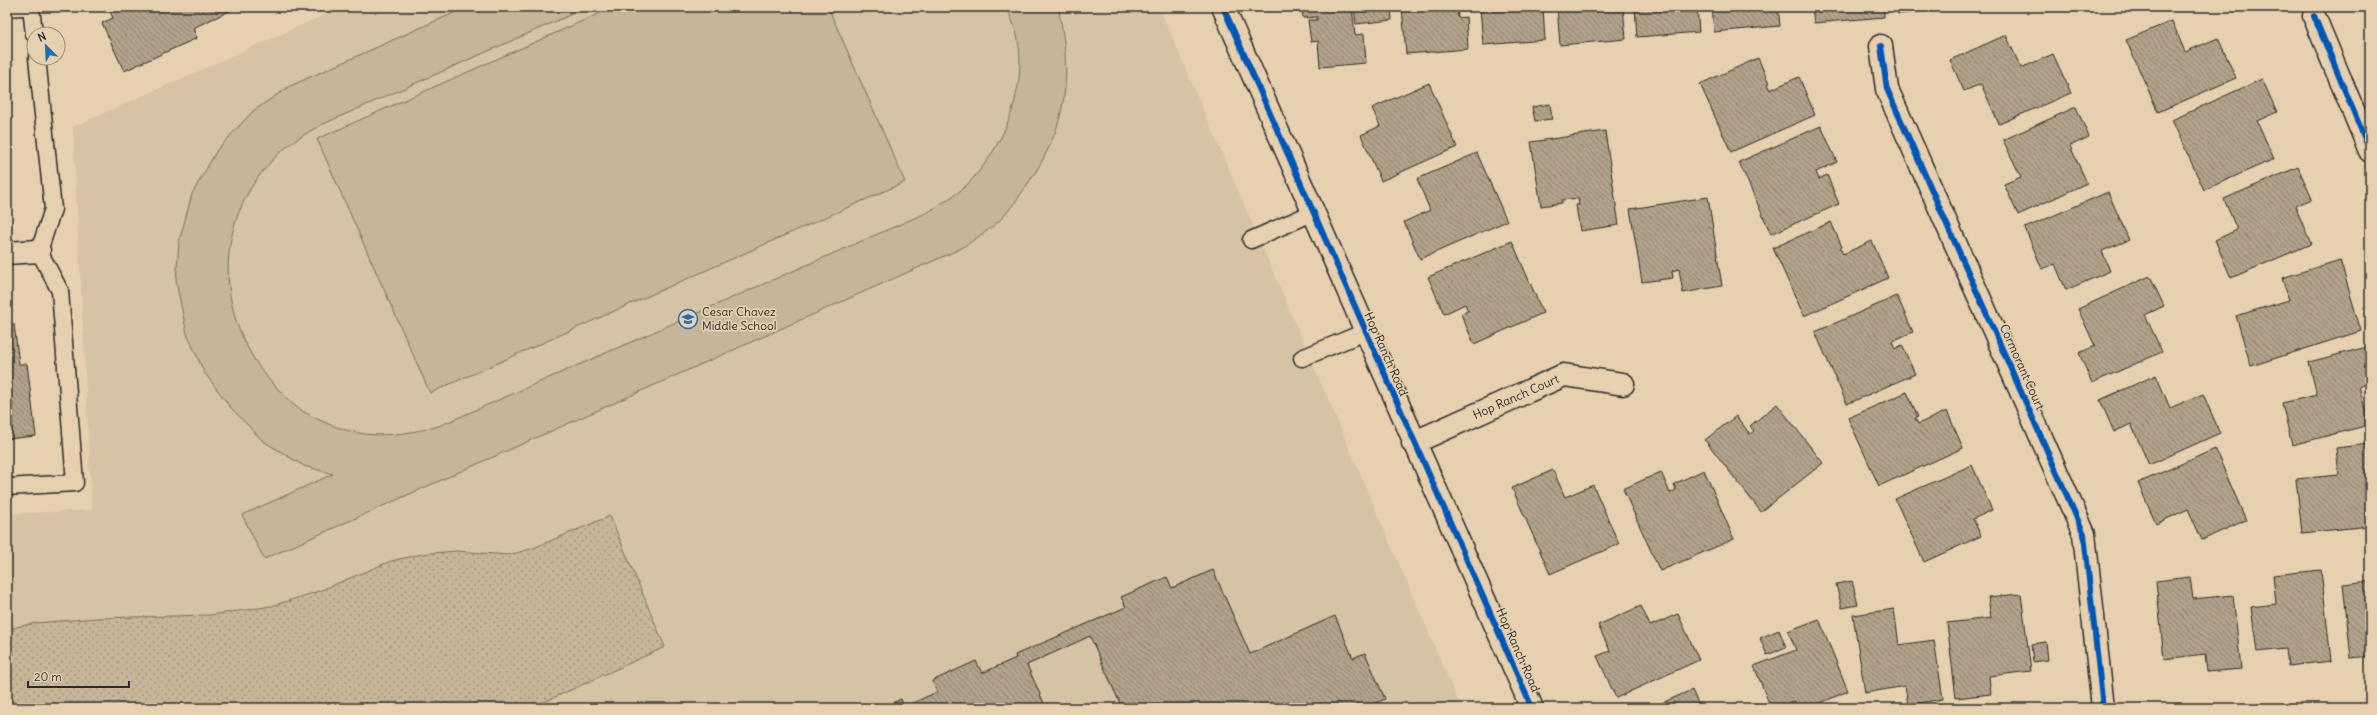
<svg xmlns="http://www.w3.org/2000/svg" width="2377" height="715" viewBox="0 0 2377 715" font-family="Delius,sans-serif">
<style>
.built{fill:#d6c2a4}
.grass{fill:url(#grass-dots);stroke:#797062}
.garden{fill:#c7b599;stroke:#797062}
.building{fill:url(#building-back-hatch);stroke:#2b2b2b}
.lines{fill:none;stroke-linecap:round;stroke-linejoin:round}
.lane-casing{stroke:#2b2b2b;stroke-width:19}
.street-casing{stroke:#2b2b2b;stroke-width:25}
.lane{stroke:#e6d0af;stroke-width:16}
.street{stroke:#e6d0af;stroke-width:22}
.cycleway-casing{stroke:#e6d0af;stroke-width:8}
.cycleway{stroke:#0057b8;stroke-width:6}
.labels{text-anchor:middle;stroke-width:3.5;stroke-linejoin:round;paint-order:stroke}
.poi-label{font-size:12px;fill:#2b2b2b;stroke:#e6d0af;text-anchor:start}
.street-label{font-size:12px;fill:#2b2b2b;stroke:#e6d0af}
</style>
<defs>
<pattern id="grass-dots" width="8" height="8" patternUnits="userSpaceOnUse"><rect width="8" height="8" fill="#c7b599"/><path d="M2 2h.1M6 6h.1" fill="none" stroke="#a2937d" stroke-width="1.8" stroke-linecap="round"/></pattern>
<pattern id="building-back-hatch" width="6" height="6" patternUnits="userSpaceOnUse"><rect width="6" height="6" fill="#b2a28b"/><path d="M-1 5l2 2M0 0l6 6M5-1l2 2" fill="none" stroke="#918472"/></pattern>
</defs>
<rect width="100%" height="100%" fill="#e6d0af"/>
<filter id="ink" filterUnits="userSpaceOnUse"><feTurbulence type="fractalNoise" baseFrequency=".025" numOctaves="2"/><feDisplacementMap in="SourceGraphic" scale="8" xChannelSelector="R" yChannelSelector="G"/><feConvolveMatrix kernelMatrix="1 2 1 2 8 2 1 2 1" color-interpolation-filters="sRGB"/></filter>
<g filter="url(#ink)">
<!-- built -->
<path class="built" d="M342 7H1159L1461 708H7V514L92 510 73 127Z"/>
<!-- grass -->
<path class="grass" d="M610 516 665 647 531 708H7V629L36 623 96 618 211 615 272 606 319 591 391 561 422 554 456 551 508 555 531 549Z"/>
<!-- garden -->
<g class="garden">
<path d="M467 7H588L321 125C301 136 283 147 268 165 210 230 217 328 278 389 283 394 289 401 295 406 313 419 342 431 365 434 389 437 415 432 439 426L928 212C940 204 955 196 966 186 1003 148 1027 93 1018 39 1016 28 1010 17 1007 7H1058C1073 77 1068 126 1027 185 1017 200 1006 216 992 227 982 235 970 242 960 249L264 559 242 515 333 474 304 466 263 441 231 408 204 372 187 334 176 281 179 242 192 194 217 150 253 111 290 86Z"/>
<path d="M614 7H828L905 182 430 393 317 139Z"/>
</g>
<!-- building -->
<g class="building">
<path d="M108 7H238L193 28 197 38 124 71 102 23 113 18Z"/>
<path d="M1302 7H1352L1355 35 1364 34 1366 63 1320 67 1318 41 1311 42 1308 20H1317V17L1303 18Z"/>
<path d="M1354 7H1391L1392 20 1356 24Z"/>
<path d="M1402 7H1457L1458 18 1466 17 1468 49 1406 54Z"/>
<path d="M1480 7 1543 8 1545 40 1483 45Z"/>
<path d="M1557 7H1623L1626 39 1560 45Z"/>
<path d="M1635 7H1697L1699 32 1637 37Z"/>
<path d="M1712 7H1778L1780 26 1714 32Z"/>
<path d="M1812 7H1884V17L1814 23Z"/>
<path d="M1898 7H1963V8L1898 14Z"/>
<path d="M1979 7H2005L1979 10Z"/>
<path d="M2172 21 2185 52 2218 38 2236 78 2158 112 2126 40Z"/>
<path d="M2006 35 2021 68 2053 54 2071 93 1999 124 1981 84 1964 91 1950 60Z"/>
<path d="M1758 58 1769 83 1767 84 1770 90 1799 77 1815 115 1731 152 1700 84Z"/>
<path d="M2262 79 2277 112 2257 121 2274 159 2204 190 2172 120Z"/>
<path d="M1429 83 1457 147 1381 181 1361 135 1380 126 1372 108Z"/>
<path d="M7 99 11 128H7Z"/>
<path d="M1550 104 1552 119 1535 121 1532 107Z"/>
<path d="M2076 107 2089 137 2070 146 2087 183 2018 215 2004 184 2021 177 2003 140Z"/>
<path d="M1821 126 1837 162 1816 172 1819 179 1827 175 1839 204 1771 234 1739 162Z"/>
<path d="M1605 131 1619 225 1580 231 1576 205H1579L1578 198 1562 200V203L1541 206 1531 142Z"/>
<path d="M1477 153 1507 221 1420 259 1404 222 1430 210 1417 179Z"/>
<path d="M2298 167 2312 199 2295 206 2311 244 2231 278 2215 240 2237 230 2224 199Z"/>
<path d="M2108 192 2129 240 2102 251 2110 271 2066 290 2055 264 2042 269 2025 228Z"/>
<path d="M1708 197 1722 286 1683 293 1679 269 1672 271 1673 278 1642 282 1630 209Z"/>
<path d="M1831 222 1842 247 1840 248 1843 254 1872 241 1888 278 1804 316 1773 248Z"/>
<path d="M1512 241 1543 313 1474 344 1461 314 1468 311 1465 304 1444 314 1428 277Z"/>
<path d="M2340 260 2361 331 2251 366 2236 316 2289 300 2282 278Z"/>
<path d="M2150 276 2164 306 2145 315 2162 352 2092 383 2079 353 2095 346 2078 309Z"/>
<path d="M1897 296 1913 332 1892 341 1895 349 1902 345 1915 374 1847 404 1815 332Z"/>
<path d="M14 324 19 364H27L36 436 7 439V325Z"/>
<path d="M2367 347 2370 359V383L2359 386 2369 425 2292 445 2282 403 2317 395 2309 362Z"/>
<path d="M2156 375 2170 408 2203 394 2220 433 2149 465 2131 424 2114 432 2100 400Z"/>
<path d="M1907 392 1918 417 1915 418 1918 424 1947 411 1963 448 1879 486 1848 418Z"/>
<path d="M1777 404 1823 463 1761 512 1705 440 1736 416 1750 434 1754 431 1750 426Z"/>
<path d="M2370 444V526L2302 533 2296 479 2339 475 2336 448Z"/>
<path d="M2215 449 2246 520 2202 540 2188 509 2156 524 2138 483Z"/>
<path d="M1972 465 1992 510 1973 519 1981 536 1924 562 1895 499Z"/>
<path d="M1553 470 1565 497 1593 485 1619 544 1550 574 1512 488Z"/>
<path d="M1704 470 1734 539 1660 571 1623 489 1661 472 1670 493 1676 490 1674 484Z"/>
<path d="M1213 570 1250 654 1335 616 1353 658 1365 653 1385 699 1374 704 1376 708H1122L1090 636 1027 665 1046 708H894L892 703 901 699 904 707 937 692 932 681 976 661 982 673 1016 658 1015 655 1126 607 1121 597 1167 577 1172 588Z"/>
<path d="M2321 570 2331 661 2288 666 2286 649 2257 652 2251 607 2276 604 2273 575Z"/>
<path d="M2190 577 2193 599 2233 595 2241 669 2207 672 2205 654 2164 659 2156 581Z"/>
<path d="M1852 581 1858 605 1842 608 1836 584Z"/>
<path d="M2370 581V656L2351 658 2343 584Z"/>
<path d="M2021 594 2031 671 1989 676 1991 694 1956 698 1947 623 1991 618 1988 597Z"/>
<path d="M1641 606 1650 626 1678 614 1699 660 1616 698 1597 656 1610 651 1598 625Z"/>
<path d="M1894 609 1899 645 1934 640 1943 699 1908 705 1905 686 1865 693 1853 615Z"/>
<path d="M1819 619 1848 691 1809 708H1771L1754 666 1796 650 1788 631Z"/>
<path d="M1779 630 1786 647 1767 655 1760 638Z"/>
<path d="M2046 642 2048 660 2033 662 2031 644Z"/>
<path d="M1692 690 1700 708H1650Z"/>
</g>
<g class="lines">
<defs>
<g id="lane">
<path d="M31 7 34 34"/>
<path d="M7 8 23 7"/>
<path d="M1251 240 1312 213"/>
<path d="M1302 358 1365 332"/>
<path d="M7 487 75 483 60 291 39 251 53 209 37 58"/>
</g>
<g id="street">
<path d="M1223 7 1532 708"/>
<path d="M2314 16 2370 151"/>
<path d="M1881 46 1887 89 2084 534 2103 708"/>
<path d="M7 253 39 251"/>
<path d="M1413 443 1564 375 1623 384"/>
</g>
</defs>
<!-- lane casing -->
<use href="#lane" class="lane-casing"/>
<!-- street casing -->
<use href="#street" class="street-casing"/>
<!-- lane -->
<use href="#lane" class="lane"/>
<!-- street -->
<use href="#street" class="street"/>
<defs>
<g id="cycleway">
<path d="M1223 7 1532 708"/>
<path d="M2314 16 2370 151"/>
<path d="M1881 46 1887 89 2084 534 2103 708"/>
</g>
</defs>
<!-- cycleway casing -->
<use href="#cycleway" class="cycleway-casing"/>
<!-- cycleway -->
<use href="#cycleway" class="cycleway"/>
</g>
</g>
<!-- icons -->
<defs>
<symbol id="school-ring" viewBox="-11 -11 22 22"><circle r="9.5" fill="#e6d0af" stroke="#1f6fb2" stroke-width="1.5"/><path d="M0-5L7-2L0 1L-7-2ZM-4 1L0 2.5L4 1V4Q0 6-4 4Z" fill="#1f6fb2"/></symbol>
</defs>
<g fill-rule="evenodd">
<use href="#school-ring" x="677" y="308" width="22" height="22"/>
</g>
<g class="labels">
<!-- poi labels -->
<g class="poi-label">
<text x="702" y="316">Cesar Chavez<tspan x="702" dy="14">Middle School</tspan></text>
</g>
<!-- street labels -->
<g class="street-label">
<text transform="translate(1386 354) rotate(66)" y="4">Hop Ranch Road</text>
<text transform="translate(2022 367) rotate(66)" y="4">Cormorant Court</text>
<text transform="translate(1516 397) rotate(-24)" y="4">Hop Ranch Court</text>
<text transform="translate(1518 650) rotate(66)" y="4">Hop Ranch Road</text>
</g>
</g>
<!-- margin -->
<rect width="2377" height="715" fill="none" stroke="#e6d0af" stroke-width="24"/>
<rect x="12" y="12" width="2353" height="691" fill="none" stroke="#2b2b2b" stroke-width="1.5" filter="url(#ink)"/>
<!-- north arrow -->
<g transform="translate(46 46) rotate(336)"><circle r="19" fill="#e6d0af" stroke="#9b8e7a"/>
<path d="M0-3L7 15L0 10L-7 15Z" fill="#1f6fb2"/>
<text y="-6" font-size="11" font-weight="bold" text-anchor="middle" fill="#2b2b2b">N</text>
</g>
<!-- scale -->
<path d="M28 681v6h101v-6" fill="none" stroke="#2b2b2b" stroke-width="2"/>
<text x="34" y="681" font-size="12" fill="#2b2b2b" stroke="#e6d0af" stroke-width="3" paint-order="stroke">20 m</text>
</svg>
